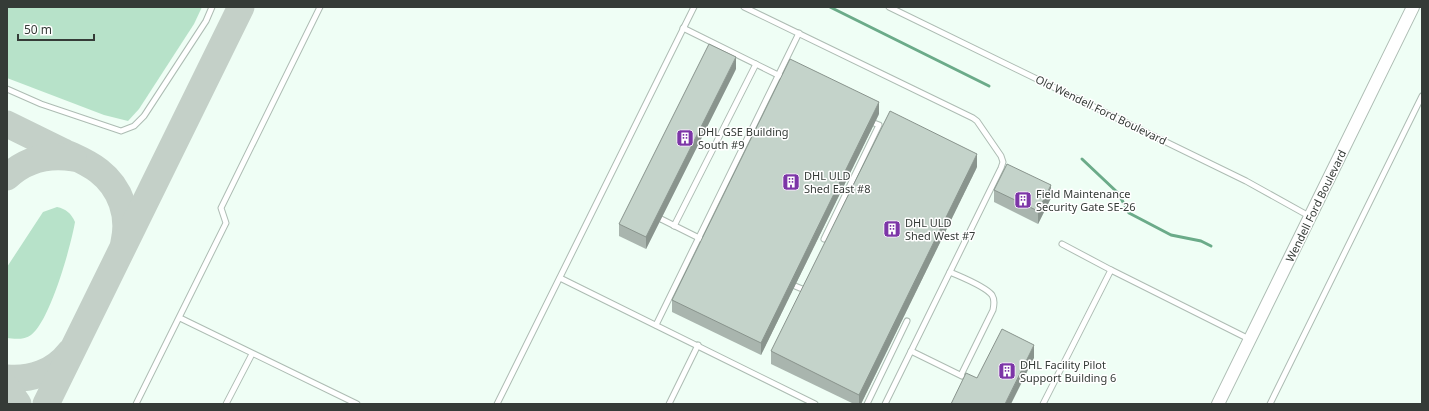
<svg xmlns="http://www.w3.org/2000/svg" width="1429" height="411" viewBox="0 0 1429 411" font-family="'Noto Sans',sans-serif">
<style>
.green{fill:#b7e2c9}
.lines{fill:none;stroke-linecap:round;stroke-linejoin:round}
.stream{stroke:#6bab89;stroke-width:3}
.taxiway{stroke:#c4d0c8;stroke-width:27}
.service-casing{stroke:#adbcb3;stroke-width:7}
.tertiary-casing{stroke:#adbcb3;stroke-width:14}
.service{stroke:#fff;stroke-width:5}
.tertiary{stroke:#fff;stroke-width:12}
.wall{fill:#a9b5ae}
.shaded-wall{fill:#89948d}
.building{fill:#c4d3ca;stroke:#89948d}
.labels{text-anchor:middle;stroke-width:3;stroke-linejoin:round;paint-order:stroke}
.street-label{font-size:11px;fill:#353b37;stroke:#fff}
.poi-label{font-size:11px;fill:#353b37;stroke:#fff;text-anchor:start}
</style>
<rect width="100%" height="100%" fill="#effef5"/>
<!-- green -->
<g class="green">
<path d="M7 7H202L194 24 139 109 128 121 104 115 7 78Z"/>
<path d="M57 207C66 209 71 213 75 222 71 246 50 321 31 335 25 340 14 339 7 338V267L43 212Z"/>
</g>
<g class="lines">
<!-- stream -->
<g class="stream">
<path d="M830 7 989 86"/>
<path d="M1082 159 1118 193 1129 213 1171 235 1201 241 1211 246"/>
</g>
<!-- taxiway -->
<g class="taxiway">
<path d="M7 124C25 133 44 142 62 151 74 157 88 162 99 171 121 188 130 216 124 242"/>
<path d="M7 177C25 160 48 154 73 158"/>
<path d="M7 378C31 380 54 372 69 353"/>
<path d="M7 388 18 404"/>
<path d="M46 404 241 7"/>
</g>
<defs>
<g id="service">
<path d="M744 7 973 118 977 121 1001 156 1003 162 1001 168 885 404"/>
<path d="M889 7 1246 181 1309 216"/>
<path d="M683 28 780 76"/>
<path d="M7 89 41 104 121 131 134 126 144 116 206 21 212 7"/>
<path d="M661 219 701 239"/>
<path d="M674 226 756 64"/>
<path d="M824 239 879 125 874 123"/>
<path d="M1062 244 1111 270"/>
<path d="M950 272C961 277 985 286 992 295 995 300 994 305 993 310L961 375"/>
<path d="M560 278 815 404"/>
<path d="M795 286 807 291"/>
<path d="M180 318 357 404"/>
<path d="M656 325 799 33"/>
<path d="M911 351 962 376"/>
<path d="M136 404 226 223 221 208 320 7"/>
<path d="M226 404 252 354"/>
<path d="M497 404 694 7"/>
<path d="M669 404 698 345"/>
<path d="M867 404 907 321"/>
<path d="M1043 404 1111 270 1249 339"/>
<path d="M1270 404 1422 96"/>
</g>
<path id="tertiary" d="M1218 404 1413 7"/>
</defs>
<!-- service casing -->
<use href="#service" class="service-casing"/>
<!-- tertiary casing -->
<use href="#tertiary" class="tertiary-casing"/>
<!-- service -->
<use href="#service" class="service"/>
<!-- tertiary -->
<use href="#tertiary" class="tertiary"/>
</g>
<!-- wall -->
<g class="wall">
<path d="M736 69 646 249 619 236V224Z"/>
<path d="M879 114 761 355 672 312V300Z"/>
<path d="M977 167 861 404H854L771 364V351Z"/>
<path d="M994 190 1051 198 1038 224 994 202Z"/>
</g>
<!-- shaded-wall -->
<g class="shaded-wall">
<path d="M736 57V69L646 249V237Z"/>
<path d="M879 102V114L761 355V343Z"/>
<path d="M977 154V167L861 404H859V395Z"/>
<path d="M1051 185V198L1038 224V211Z"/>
<path d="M1034 345V358L1011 404H1005Z"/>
</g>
<!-- building -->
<g class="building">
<path d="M709 44 736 57 646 237 619 224Z"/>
<path d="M790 59 879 102 761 343 672 300Z"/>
<path d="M890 111 977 154 859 395 771 351Z"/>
<path d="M1007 164 1051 185 1038 211 994 190Z"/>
<path d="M1002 329 1034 345 1005 404H951L966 373 977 378Z"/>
</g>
<!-- icons -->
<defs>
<symbol id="building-square" viewBox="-11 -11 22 22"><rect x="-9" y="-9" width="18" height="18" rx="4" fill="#7c35a7" stroke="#fff"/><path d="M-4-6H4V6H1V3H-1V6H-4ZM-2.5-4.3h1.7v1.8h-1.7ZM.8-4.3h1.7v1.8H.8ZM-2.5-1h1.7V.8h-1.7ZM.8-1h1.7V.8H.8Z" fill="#fff"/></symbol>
</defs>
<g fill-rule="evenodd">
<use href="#building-square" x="675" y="128" width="20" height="20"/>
<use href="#building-square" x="781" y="172" width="20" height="20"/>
<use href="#building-square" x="1013" y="190" width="20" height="20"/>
<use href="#building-square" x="882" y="219" width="20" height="20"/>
<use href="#building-square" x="997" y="361" width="20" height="20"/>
</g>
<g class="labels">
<!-- street labels -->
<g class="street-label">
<text transform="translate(1101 110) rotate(26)" y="4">Old Wendell Ford Boulevard</text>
<text transform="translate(1316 206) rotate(-64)" y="4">Wendell Ford Boulevard</text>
</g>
<!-- poi labels -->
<g class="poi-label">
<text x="698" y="136">DHL GSE Building<tspan x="698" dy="13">South #9</tspan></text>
<text x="804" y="180">DHL ULD<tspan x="804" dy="13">Shed East #8</tspan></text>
<text x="1036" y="198">Field Maintenance<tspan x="1036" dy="13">Security Gate SE-26</tspan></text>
<text x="905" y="227">DHL ULD<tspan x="905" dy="13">Shed West #7</tspan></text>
<text x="1020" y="369">DHL Facility Pilot<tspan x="1020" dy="13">Support Building 6</tspan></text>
</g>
</g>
<!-- border -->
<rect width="1429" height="411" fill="none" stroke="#353b37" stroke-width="16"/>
<!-- scale -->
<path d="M18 34v6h76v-6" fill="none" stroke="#353b37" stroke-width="2"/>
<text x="24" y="34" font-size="12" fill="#353b37" stroke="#ffffff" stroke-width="3" paint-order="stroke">50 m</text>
</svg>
